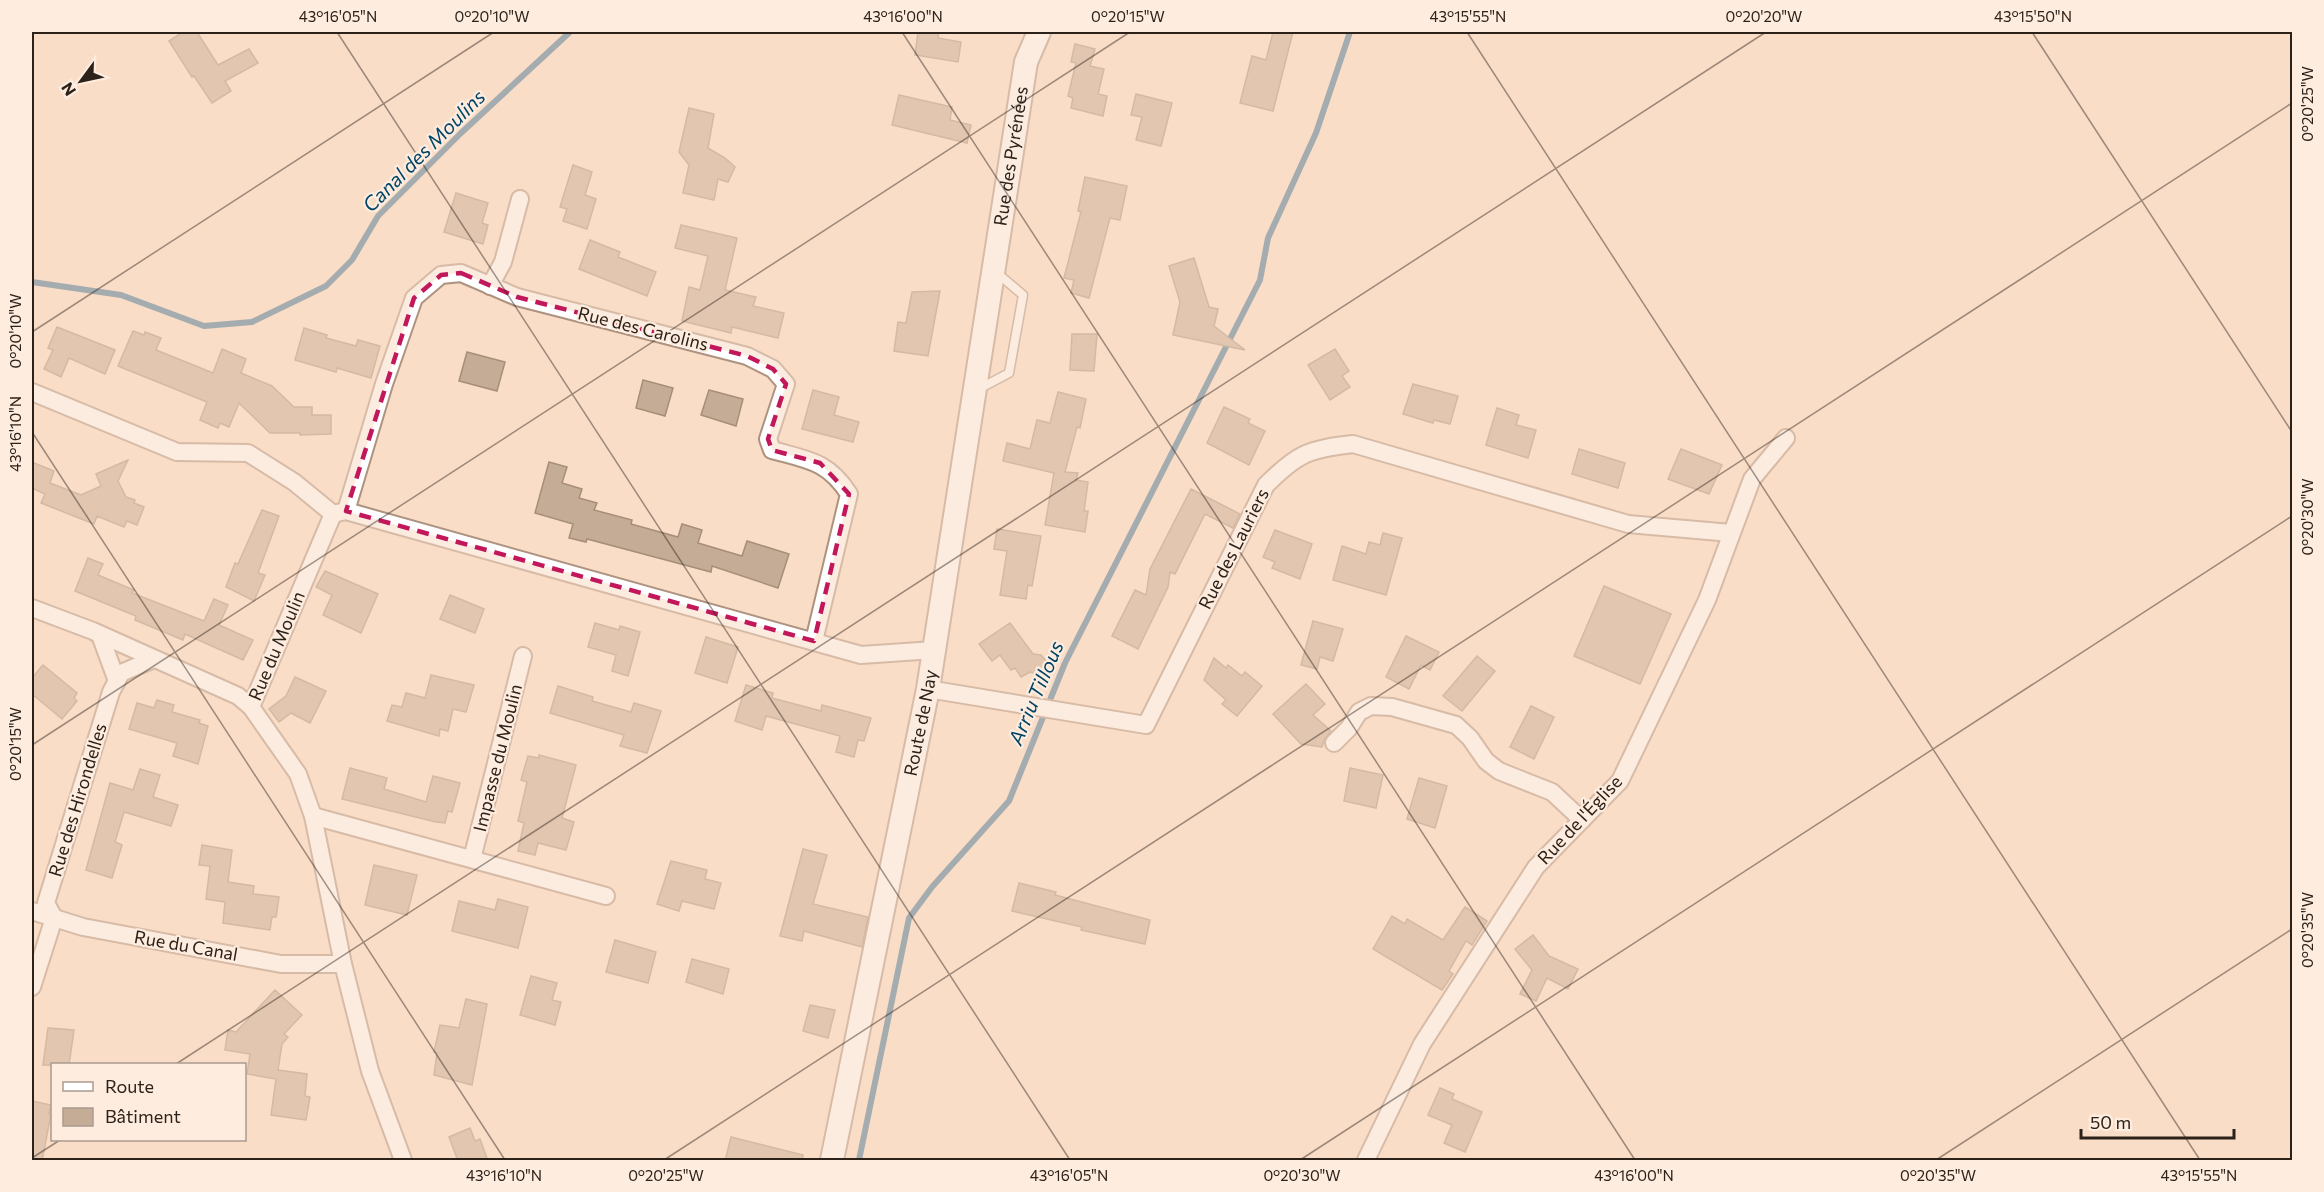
<svg xmlns="http://www.w3.org/2000/svg" width="2324" height="1192" viewBox="0 0 2324 1192" font-family="Commissioner,sans-serif">
<style>
.lines{fill:none;stroke-linecap:round;stroke-linejoin:round}
.stream{stroke:#3c7294;stroke-width:6}
.building{fill:#c5ac96;stroke:#a68e78;stroke-width:1.5}
.service-casing{stroke:#ad937f;stroke-width:11}
.minor-casing{stroke:#ad937f;stroke-width:20}
.secondary-casing{stroke:#ad937f;stroke-width:26}
.service{stroke:#fff;stroke-width:8}
.minor{stroke:#fff;stroke-width:16}
.secondary{stroke:#fff;stroke-width:22}
.marked{fill:none;stroke:#c2185b;stroke-width:4.5;stroke-dasharray:12 8;stroke-linejoin:round}
.ticks{fill:none;stroke:#2c221a;stroke-width:1.5;stroke-opacity:0.45}
.labels{text-anchor:middle;stroke-width:4.5;stroke-linejoin:round;paint-order:stroke}
.street-label{font-size:18px;fill:#2c221a;stroke:#feecdf}
.water-label{font-size:20px;font-style:italic;fill:#046;stroke:#feecdf}
.neatline{fill:none;stroke:#2c221a;stroke-width:2}
.ticks-label{font-size:15px;text-anchor:middle;fill:#2c221a}
</style>
<rect width="100%" height="100%" fill="#f9ddc7"/>
<g class="lines">
<!-- stream -->
<g class="stream">
<path d="M32 282 121 295 204 326 252 322 326 286 352 260 378 216 461 133 570 32"/>
<path d="M859 1160 909 918 932 887 1009 801 1065 663 1260 280 1268 238 1316 133 1350 32"/>
</g>
</g>
<!-- building -->
<g class="building">
<path d="M183 32H197L218 65 249 49 258 63 225 81 231 91 212 103 194 76 192 77 169 41Z"/>
<path d="M918 32H939L938 38 961 42 958 62 915 55Z"/>
<path d="M1273 32H1293L1273 111 1240 103 1252 56 1266 60Z"/>
<path d="M1075 44 1095 49 1090 66 1104 69 1098 94 1107 96 1103 116 1071 108 1073 98 1068 96 1076 63 1071 62Z"/>
<path d="M1136 94 1172 103 1161 146 1136 140 1142 117 1131 115Z"/>
<path d="M899 95 952 107 950 120 971 125 967 143 892 125Z"/>
<path d="M689 108 714 114 708 148 725 158 735 167 728 182 718 179 714 200 683 193 689 165 679 152Z"/>
<path d="M573 165 592 172 585 195 596 199 587 229 563 221 567 209 560 207Z"/>
<path d="M1085 177 1127 186 1120 220 1110 218 1089 298 1071 293 1074 280 1064 278 1081 212 1078 211Z"/>
<path d="M456 193 488 203 482 223 488 225 483 244 444 232Z"/>
<path d="M681 225 737 238 725 290 756 297 753 306 784 313 778 338 732 327 731 333 682 321 689 287 700 290 708 256 675 248Z"/>
<path d="M590 240 620 252 618 257 656 272 647 296 579 269Z"/>
<path d="M1194 258 1209 307 1218 309 1214 326 1245 350 1173 335 1180 302 1169 266Z"/>
<path d="M940 291 928 356 894 351 898 322 906 323 912 292Z"/>
<path d="M57 327 115 350 105 374 69 358 61 377 44 369 53 350 48 348Z"/>
<path d="M304 328 327 335 326 338 356 346 358 340 380 346 371 378 337 368 336 372 295 360Z"/>
<path d="M133 331 144 335 145 332 161 338 156 350 213 373 222 349 246 359 241 373 272 386 294 407H312V415H331V434L300 435V433H270L239 403 229 427 220 423 218 428 200 420 207 402 118 366Z"/>
<path d="M1072 334H1097L1094 371 1070 370Z"/>
<path d="M1335 349 1349 371 1342 376 1350 387 1330 400 1308 365Z"/>
<path d="M467 352 505 362 497 391 459 381Z"/>
<path d="M643 380 673 388 665 416 636 408Z"/>
<path d="M1413 384 1458 396 1450 424 1434 420 1433 423 1403 414Z"/>
<path d="M709 390 743 399 736 426 701 415Z"/>
<path d="M813 390 839 397 834 415 859 422 853 442 802 429Z"/>
<path d="M1058 392 1086 399 1080 428 1077 427 1065 472 1078 473 1076 480 1088 482 1084 511H1088L1085 532 1045 525 1054 473 1003 461 1007 443 1030 449 1037 420 1050 423Z"/>
<path d="M1224 407 1250 419 1248 423 1265 431 1249 465 1207 443Z"/>
<path d="M1497 408 1519 415 1516 425 1536 430 1528 458 1486 445Z"/>
<path d="M1579 449 1625 463 1618 488 1572 474Z"/>
<path d="M1681 449 1722 465 1709 494 1668 479Z"/>
<path d="M128 460 118 481 126 497 135 500 134 503 144 507 137 525 127 521 124 527 97 516 94 524 41 503 45 494 32 488V462L54 471 50 483 81 495 101 486 96 474Z"/>
<path d="M549 462 567 467 562 483 582 489 579 498 597 503 594 510 632 520 631 524 678 537 682 524 702 530 698 543 742 556 747 541 789 554 778 588 712 566 711 572 587 539 586 542 569 538 573 524 535 513Z"/>
<path d="M1191 489 1240 514 1233 528 1205 514 1175 574 1170 572 1168 587 1138 649 1112 636 1135 590 1146 595 1150 569Z"/>
<path d="M262 510 279 516 258 573 265 575 254 601 226 587 235 563 238 564Z"/>
<path d="M997 529 1041 536 1032 586 1028 585 1026 599 1000 595 1007 551 994 549Z"/>
<path d="M1275 530 1312 544 1300 579 1272 568 1275 562 1263 557Z"/>
<path d="M1383 533 1402 538 1386 595 1333 580 1342 546 1366 554 1369 542 1380 545Z"/>
<path d="M88 558 103 564 98 575 134 590 132 593 204 621 214 599 228 605 219 625 253 640 243 660 185 634 183 640 135 620 136 616 75 591Z"/>
<path d="M325 571 378 594 361 633 323 615 332 595 316 587Z"/>
<path d="M1604 586 1671 614 1640 684 1574 656Z"/>
<path d="M450 595 484 609 475 633 440 619Z"/>
<path d="M1313 621 1343 629 1333 661 1320 657 1317 669 1301 665Z"/>
<path d="M595 623 619 630 620 626 640 632 628 676 612 671 616 655 588 647Z"/>
<path d="M1010 623 1033 654 1041 655 1046 661 1044 670 1038 674 1030 672 1021 677 1015 668 1011 670 1000 655 992 661 979 644Z"/>
<path d="M1406 636 1439 652 1430 670 1421 665 1409 689 1386 677Z"/>
<path d="M706 637 738 647 727 683 695 673Z"/>
<path d="M1477 656 1495 671 1462 711 1443 696Z"/>
<path d="M1214 658 1226 668 1228 665 1242 676 1245 672 1262 686 1237 716 1222 704 1226 700 1204 680Z"/>
<path d="M43 665 77 693 74 698 77 701 62 719 32 694V678Z"/>
<path d="M431 675 474 685 466 712 453 709 448 731 440 729 439 736 387 721 392 705 402 707 406 693 425 698Z"/>
<path d="M295 677 326 691 310 723 291 713 279 722 269 709 286 696Z"/>
<path d="M1306 684 1325 704 1313 715 1331 731 1324 740 1322 747 1301 744 1273 714Z"/>
<path d="M746 685 773 693 772 698 821 711 822 705 871 718 864 741 858 740 854 757 836 752 840 736 766 716 762 730 735 721Z"/>
<path d="M558 686 593 697 592 701 631 712 634 703 661 711 647 753 620 746 624 735 550 713Z"/>
<path d="M157 700 174 705 172 712 200 720 199 723 208 726 198 764 173 756 177 743 129 729 137 703 154 708Z"/>
<path d="M1531 706 1554 717 1534 759 1510 747Z"/>
<path d="M539 755 576 765 562 818 574 822 566 850 538 843 535 855 518 851 524 823 518 821 527 782 521 780 528 756 539 758Z"/>
<path d="M350 768 387 778 384 789 426 802 433 776 460 783 452 812 448 811 445 823 436 822 342 799Z"/>
<path d="M1350 768 1383 775 1376 808 1344 801Z"/>
<path d="M140 769 160 775 153 797 178 805 171 826 124 812 115 842 122 845 112 878 86 870 110 783 133 790Z"/>
<path d="M1419 778 1447 786 1435 828 1407 819Z"/>
<path d="M202 845 232 850 228 882 254 886 253 894 279 897 276 917H272L270 930 223 923 225 902 206 899 210 866 199 865Z"/>
<path d="M803 849 827 855 813 904 868 917 862 947 804 931 802 941 780 936Z"/>
<path d="M671 861 707 870 705 879 721 883 714 909 682 901 679 911 657 904Z"/>
<path d="M374 865 417 875 407 915 365 905Z"/>
<path d="M1019 883 1056 892 1055 895 1150 920 1145 944 1081 930 1082 927 1012 911Z"/>
<path d="M498 899 528 907 518 948 452 931 459 901 495 910Z"/>
<path d="M1465 907 1487 921 1472 945 1466 941 1449 971 1453 974 1442 990 1373 949 1392 916 1405 924 1407 919 1443 940Z"/>
<path d="M1533 935 1549 956 1578 969 1568 989 1547 978 1536 1001 1520 994 1532 970 1515 949Z"/>
<path d="M615 940 656 952 648 983 606 972Z"/>
<path d="M692 959 729 969 723 994 686 982Z"/>
<path d="M531 976 557 983 552 1000 561 1002 555 1025 520 1015Z"/>
<path d="M275 990 302 1015 284 1034 288 1037 282 1044 278 1070 307 1074 305 1096 310 1097 306 1120 271 1115 276 1079 247 1074 250 1054 225 1050 228 1030 236 1032Z"/>
<path d="M466 999 487 1004 472 1085 434 1075 437 1053 434 1052 440 1025 459 1028Z"/>
<path d="M810 1005 835 1010 828 1038 803 1031Z"/>
<path d="M48 1028 74 1030 69 1065H43Z"/>
<path d="M1440 1088 1454 1094 1452 1099 1482 1112 1465 1152 1444 1143 1452 1125 1428 1115Z"/>
<path d="M32 1101 51 1105 49 1114H51L42 1161H32Z"/>
<path d="M470 1128 475 1141 480 1139 488 1161H458L449 1137Z"/>
<path d="M731 1137 803 1155 802 1161H725Z"/>
</g>
<g class="lines">
<defs>
<path id="service" d="M977 390 1009 373 1023 295 997 273"/>
<g id="minor">
<path d="M490 286 503 262 520 199"/>
<path d="M32 392 177 452 248 453 294 482 333 514 251 707 298 774 313 816 343 964 370 1071 403 1160"/>
<path d="M346 511 384 384 414 298 441 275 461 273 517 297 747 356 773 369 786 384 768 439 772 450C808 460 828 461 849 494L814 641"/>
<path d="M337 513 346 511 861 655 934 650"/>
<path d="M32 608 93 631 238 696 251 707"/>
<path d="M100 635 117 681"/>
<path d="M928 689 1146 725 1266 485C1298 453 1309 449 1353 444L1628 524 1731 533"/>
<path d="M1334 743 1349 728 1359 712 1371 706 1392 707 1456 725 1470 738 1486 761 1499 771 1552 792 1582 820"/>
<path d="M313 816 606 896"/>
<path d="M472 859 523 656"/>
<path d="M32 911 83 927 281 964H343"/>
<path d="M32 987 54 918 46 903 111 692 121 673 154 659"/>
<path d="M1366 1160 1422 1044 1536 867 1620 781 1707 600 1752 479 1786 438"/>
</g>
<g id="secondary">
<path id="s1" d="M832 1160 928 689 1026 62 1039 32"/>
</g>
</defs>
<!-- service casing -->
<use href="#service" class="service-casing"/>
<!-- minor casing -->
<use href="#minor" class="minor-casing"/>
<!-- secondary casing -->
<use href="#secondary" class="secondary-casing"/>
<!-- service -->
<use href="#service" class="service"/>
<!-- minor -->
<use href="#minor" class="minor"/>
<!-- secondary -->
<use href="#secondary" class="secondary"/>
</g>
<!-- marked area -->
<path d="M0 0H2324V1192H0ZM461 273 517 297 747 356 773 369 786 384 768 439 772 450 820 463 849 494 814 641 346 511 414 298 441 275Z" fill="#f9ddc7" fill-opacity=".55" fill-rule="evenodd"/>
<path class="marked" d="M461 273 517 297 747 356 773 369 786 384 768 439 772 450 820 463 849 494 814 641 346 511 414 298 441 275Z"/>
<!-- ticks -->
<path class="ticks" d="M337 32 1070 1160M902 32 1635 1160M1467 32 2200 1160M2032 32 2292 432M32 332 494 32M32 432 505 1160M32 745 1130 32M176 1064 1766 32M32 1158 60 1140M664 1160 2292 103M1300 1160 2292 516M1936 1160 2292 929"/>
<g class="labels">
<!-- street labels -->
<g class="street-label">
<text dy="6" stroke="none"><textPath href="#s1" startOffset="1020">Rue des Pyrénées</textPath></text>
<text transform="translate(643 329) rotate(14)" y="6">Rue des Carolins</text>
<text transform="translate(1234 549) rotate(-63)" y="6">Rue des Lauriers</text>
<text transform="translate(277 646) rotate(-67)" y="6">Rue du Moulin</text>
<text dy="6" stroke="none"><textPath href="#s1" startOffset="446">Route de Nay</textPath></text>
<text transform="translate(498 758) rotate(-76)" y="6">Impasse du Moulin</text>
<text transform="translate(78 800) rotate(-73)" y="6">Rue des Hirondelles</text>
<text transform="translate(1580 820) rotate(-47)" y="6">Rue de l'Église</text>
<text transform="translate(186 946) rotate(10)" y="6">Rue du Canal</text>
</g>
<!-- water labels -->
<g class="water-label">
<text transform="translate(424 151) rotate(-45)" y="7">Canal des Moulins</text>
<text transform="translate(1036 693) rotate(-67)" y="7">Arriu Tillous</text>
</g>
</g>
<!-- border -->
<rect width="2324" height="1192" fill="none" stroke="#feecdf" stroke-width="66"/>
<!-- legend -->
<rect x="51" y="1063" width="195" height="78" fill="#feecdf" stroke="#aa9b90" stroke-width="1.5"/>
<rect x="63" y="1082" width="30" height="9" fill="#ffffff" stroke="#aa9b90" stroke-width="1.5"/>
<text x="105" y="1093" font-size="18" fill="#2c221a">Route</text>
<rect x="63" y="1108" width="30" height="18" fill="#c5ac96" stroke="#aa9b90" stroke-width="1.5"/>
<text x="105" y="1123" font-size="18" fill="#2c221a">Bâtiment</text>
<!-- north arrow -->
<g transform="translate(81 81) rotate(237)" stroke="#feecdf" stroke-width="4.5" paint-order="stroke">
<path d="M0-4.5L10 22L0 15L-10 22Z" fill="#2c221a"/>
<text y="-9" font-size="16" font-weight="bold" text-anchor="middle" fill="#2c221a">N</text>
</g>
<!-- scale -->
<path d="M2081 1129v9h153v-9" fill="none" stroke="#2c221a" stroke-width="3"/>
<text x="2090" y="1129" font-size="18" fill="#2c221a" stroke="#feecdf" stroke-width="4.5" paint-order="stroke">50 m</text>
<rect x="33" y="33" width="2258" height="1126" class="neatline"/>
<g class="ticks-label">
<text x="338" y="22">43°16'05"N</text>
<text x="492" y="22">0°20'10"W</text>
<text x="903" y="22">43°16'00"N</text>
<text x="1128" y="22">0°20'15"W</text>
<text x="1468" y="22">43°15'55"N</text>
<text x="1764" y="22">0°20'20"W</text>
<text x="2033" y="22">43°15'50"N</text>
<text transform="translate(2308 104) rotate(-90)" y="5">0°20'25"W</text>
<text transform="translate(16 331) rotate(-90)" y="5">0°20'10"W</text>
<text transform="translate(16 434) rotate(-90)" y="5">43°16'10"N</text>
<text transform="translate(2308 517) rotate(-90)" y="5">0°20'30"W</text>
<text transform="translate(16 744) rotate(-90)" y="5">0°20'15"W</text>
<text transform="translate(2308 930) rotate(-90)" y="5">0°20'35"W</text>
<text x="504" y="1181">43°16'10"N</text>
<text x="666" y="1181">0°20'25"W</text>
<text x="1069" y="1181">43°16'05"N</text>
<text x="1302" y="1181">0°20'30"W</text>
<text x="1634" y="1181">43°16'00"N</text>
<text x="1938" y="1181">0°20'35"W</text>
<text x="2199" y="1181">43°15'55"N</text>
</g>
</svg>
